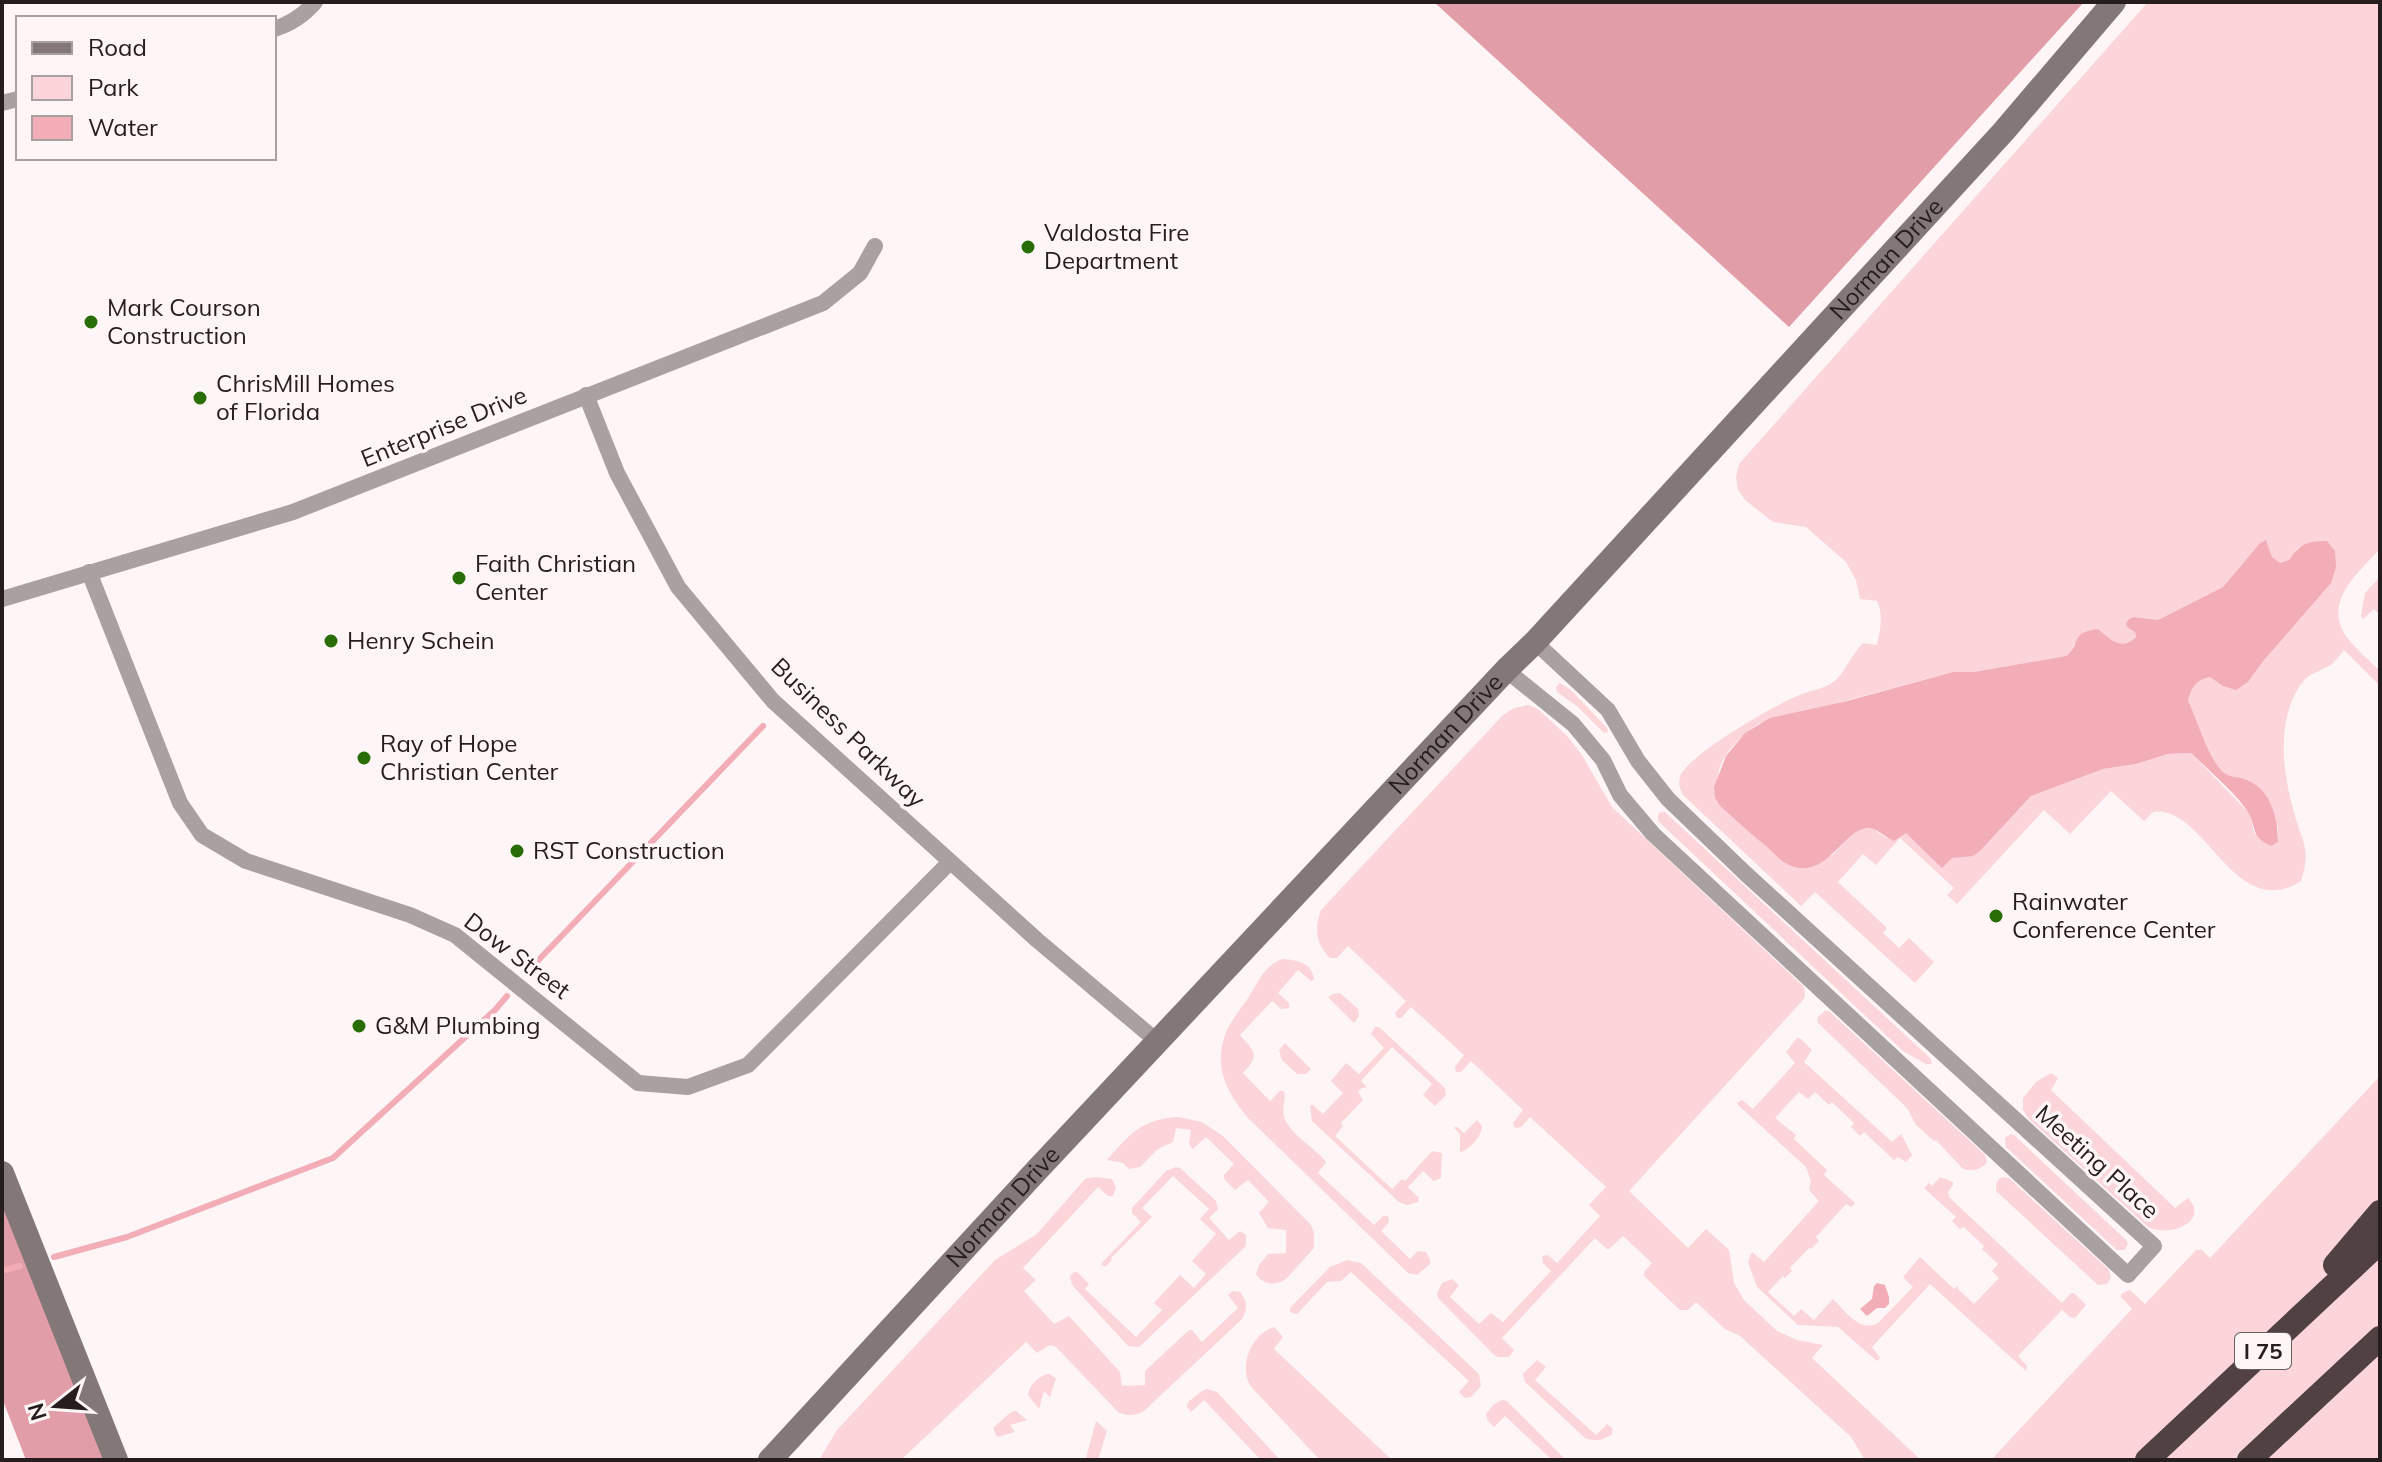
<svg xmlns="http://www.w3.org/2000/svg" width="2382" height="1462" viewBox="0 0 2382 1462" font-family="Mulish,sans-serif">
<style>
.green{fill:#fbd5da;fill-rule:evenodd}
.forest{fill:#e29ea8}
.water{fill:#f2adb7}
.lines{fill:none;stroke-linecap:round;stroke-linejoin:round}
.stream{stroke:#f2adb7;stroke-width:6}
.street{stroke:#a9a0a1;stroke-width:16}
.secondary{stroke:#837778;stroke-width:24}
.highway{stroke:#524143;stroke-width:24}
.poi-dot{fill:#286d06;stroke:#fdf5f6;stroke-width:3}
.labels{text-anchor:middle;stroke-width:7;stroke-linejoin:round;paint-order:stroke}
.shield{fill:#fdf5f6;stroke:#665e5f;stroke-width:2}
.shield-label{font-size:22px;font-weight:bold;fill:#251d1e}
.poi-label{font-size:24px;fill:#251d1e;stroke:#fdf5f6;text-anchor:start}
.street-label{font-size:24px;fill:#251d1e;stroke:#fdf5f6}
</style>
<rect width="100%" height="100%" fill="#fdf5f6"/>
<!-- green -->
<g class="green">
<path d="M2148 2H2380V549C2357 574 2320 604 2349 640 2358 651 2370 661 2380 671V686L2344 650C2340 655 2336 660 2332 664 2321 672 2309 672 2301 684 2275 722 2283 774 2295 816 2303 844 2311 850 2301 881 2234 924 2205 804 2153 812L2144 821 2111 791 2070 834 2044 810 1957 904 1947 895 1954 888 1900 838 1876 865 1863 854 1838 882 1887 928 1883 933 1899 948 1909 938 1934 962 1915 983 1815 892 1801 906 1683 795C1680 789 1678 784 1680 777 1686 756 1775 705 1797 696 1810 690 1827 689 1837 679 1847 668 1852 654 1863 643L1877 645C1880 629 1884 616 1877 601L1860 599 1856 580 1846 562 1806 527 1773 522 1745 500 1738 490 1736 477 1739 464ZM2266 540 2272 558 2280 563 2289 560 2299 546 2264 660 2248 682 2223 686 2210 677C2196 680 2192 687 2188 700 2196 718 2211 766 2227 775 2232 778 2239 778 2245 779L2278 827V841L2271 846 2254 833 2250 814 2191 753 2168 754 2136 764 2103 769 2031 796 1980 851 1952 858 1905 833 1887 838 1873 829H1861L1847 838 1833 855 1786 864 1721 807C1720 797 1716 784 1718 774 1722 753 1742 735 1758 724L1953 672H1974L2066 656 2072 652 2074 644 2104 634C2114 645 2124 647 2136 637L2135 632 2128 628 2134 617 2158 620 2223 587 2260 543Z"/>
<path d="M2380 577 2378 596 2380 615 2374 609 2363 619 2361 616 2365 593Z"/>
<path d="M1560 683 1571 690 1607 728 1608 732 1604 733 1577 706 1557 692 1556 687Z"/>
<path d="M1528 705 1538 709 1568 737 1582 755 1612 807 1804 987 1805 996 1803 1000 1629 1191 1688 1248 1706 1229 1729 1250 1734 1283 1744 1300 1777 1331 1797 1340 1823 1345 1812 1358 1921 1460H1865L1851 1437 1740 1336 1725 1329 1696 1302 1688 1310H1680L1644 1276V1272L1652 1263 1623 1236 1608 1250 1595 1238 1502 1338 1514 1350 1509 1357H1498L1493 1354 1438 1298 1437 1293 1442 1283 1452 1279 1459 1285 1450 1297 1479 1324 1491 1313 1503 1322 1551 1271 1543 1263 1542 1256 1548 1255 1557 1263 1600 1216 1589 1205 1606 1187 1530 1117 1521 1127 1515 1128 1513 1123 1523 1110 1471 1061 1461 1072H1456L1455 1067 1464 1055 1411 1007 1401 1018H1397L1395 1013 1406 1001 1348 946 1337 958H1330C1316 944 1314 929 1321 910L1503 715 1514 708Z"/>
<path d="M1661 812H1665L1930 1058 1932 1064H1926L1903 1051 1658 821V814Z"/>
<path d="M1283 959C1297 960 1313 963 1314 980L1311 981 1298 970 1278 993 1289 1003V1008L1281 1009 1272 1001 1240 1035C1255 1052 1260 1055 1243 1073L1270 1101 1280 1091H1284C1286 1100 1282 1108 1284 1117 1290 1135 1315 1147 1326 1162L1318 1173 1374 1225 1383 1216H1388L1389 1222 1381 1231 1410 1259 1418 1251 1426 1252 1430 1260V1264L1417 1275 1408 1273 1248 1118C1226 1092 1213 1066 1226 1032 1232 1019 1243 1006 1250 995 1259 980 1266 964 1283 959Z"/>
<path d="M1340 993 1358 1009 1359 1016 1354 1023 1328 997 1333 994Z"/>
<path d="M1825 1011H1829L1985 1155 1987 1162C1982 1170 1972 1171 1963 1169L1936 1140 1934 1141 1916 1125 1907 1108 1818 1023 1817 1018Z"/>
<path d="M1375 1027H1379L1445 1088 1446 1095 1435 1106 1423 1095 1432 1084 1392 1047 1361 1081 1367 1087 1362 1088 1358 1092 1363 1100 1341 1123 1343 1126 1335 1136 1392 1189 1402 1179 1405 1181 1432 1151 1442 1153 1441 1178 1434 1181 1423 1171 1408 1187 1419 1198 1418 1202 1407 1205 1399 1202 1312 1121 1310 1106 1313 1105 1323 1114 1343 1093 1331 1081 1346 1063 1359 1074 1384 1048 1371 1034Z"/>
<path d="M1797 1038 1801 1039 1812 1050 1804 1062 1892 1142 1901 1134 1912 1155 1906 1162 1898 1157 1894 1160 1864 1132 1860 1136 1851 1127 1854 1123 1832 1102 1829 1105 1815 1092 1808 1099 1799 1092 1775 1118 1796 1135 1794 1139 1827 1170 1824 1175 1855 1203 1851 1207 1846 1204 1816 1237 1819 1241 1811 1249 1809 1248 1790 1268 1792 1271 1785 1278 1783 1276 1768 1292 1794 1316 1801 1309 1814 1320 1833 1299C1845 1311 1860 1333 1878 1323L1913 1287 1903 1277 1920 1257 1954 1289 1957 1286 1959 1290 1974 1304 1999 1278 1992 1271 1998 1264 1982 1249 1984 1246 1964 1227 1960 1229 1952 1221 1956 1217 1924 1188 1929 1183 1932 1186 1940 1177 1953 1182V1185L1948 1192 1949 1197 2062 1303 2071 1293H2074L2086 1305 2075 1318 2070 1317 2062 1310 2018 1356 2027 1366 2026 1371 1930 1284 1872 1347 1880 1358 1877 1361 1838 1327 1798 1325 1757 1287 1748 1262 1752 1252 1764 1262 1819 1201 1809 1190 1811 1181 1806 1167 1738 1105 1737 1103 1742 1100 1753 1109 1795 1063 1786 1052Z"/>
<path d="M1285 1043 1311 1069 1306 1074H1297L1282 1060 1279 1050Z"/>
<path d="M2051 1073 2058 1078 2051 1090 2175 1208 2188 1198C2210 1221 2171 1238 2148 1227L2029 1119 2023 1110V1098L2036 1082Z"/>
<path d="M2380 1076V1460H1991L2132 1309 2121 1297V1294L2130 1290 2145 1304 2196 1250H2202L2210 1258Z"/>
<path d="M1178 1117 1202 1122 1223 1136 1311 1225 1314 1233V1248L1286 1279C1275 1286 1263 1285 1256 1274L1259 1265 1268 1254 1286 1253V1230L1268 1228 1259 1213 1269 1202 1248 1180 1235 1190 1224 1179V1175L1234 1164 1206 1137 1193 1149 1189 1144 1191 1130 1176 1128 1173 1142 1158 1149 1140 1167 1129 1169 1123 1163 1107 1160C1130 1134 1141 1119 1178 1117Z"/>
<path d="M1477 1120 1482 1126C1482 1136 1470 1150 1460 1152V1134L1454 1128 1456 1126 1464 1133Z"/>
<path d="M2011 1134 2015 1136 2126 1240 2128 1243 2125 1250H2117L2006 1147 2005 1138Z"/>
<path d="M1176 1167 1180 1168 1216 1201 1218 1209 1209 1218 1229 1240 1240 1231 1246 1235V1246L1139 1347 1128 1346 1072 1285 1070 1276 1074 1272H1077L1089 1284 1085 1289 1136 1337 1162 1310 1154 1303 1180 1275 1194 1288 1206 1274 1192 1261 1216 1234 1200 1219 1209 1209 1173 1176 1142 1208 1152 1217 1111 1258 1112 1260 1105 1267 1101 1264 1141 1222 1132 1213V1208L1166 1171Z"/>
<path d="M1095 1177 1112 1179 1116 1188 1113 1196H1108L1098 1187 1023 1268 1036 1280 1024 1291 1054 1324 1069 1316 1120 1372 1122 1386 1145 1385V1371L1189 1330H1192L1202 1342 1238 1308 1228 1295 1233 1291 1240 1292C1248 1302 1248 1310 1241 1320L1144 1411C1135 1416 1129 1416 1119 1413L1056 1347 1050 1345 1037 1353 1026 1342 901 1460H819L837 1430 995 1260 1037 1234 1085 1179Z"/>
<path d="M2003 1177 2009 1178 2109 1270 2111 1278 2107 1284 2098 1285 1996 1191C1996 1184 1996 1180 2003 1177Z"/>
<path d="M1347 1260 1361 1263 1479 1374 1481 1386 1471 1397 1465 1398 1459 1392 1469 1381 1351 1272 1341 1281 1327 1282 1297 1314 1290 1312V1308L1330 1267Z"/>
<path d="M1274 1327 1283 1337 1274 1349 1392 1460H1320L1253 1389C1237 1370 1250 1334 1274 1327Z"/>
<path d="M1537 1360 1546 1367 1535 1380 1596 1435 1607 1424 1612 1428V1434C1605 1440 1594 1442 1585 1438L1525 1382 1523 1374Z"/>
<path d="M1049 1374 1056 1378 1050 1397 1044 1391 1039 1409 1028 1395C1029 1385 1040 1375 1049 1374Z"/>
<path d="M1207 1389 1217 1392 1280 1460H1261L1204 1400 1191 1412 1187 1407 1188 1402 1202 1391Z"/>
<path d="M1502 1400 1507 1401 1566 1460H1552L1505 1416 1494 1427 1488 1421 1486 1414 1494 1404Z"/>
<path d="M1016 1411 1027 1420 1010 1425 1015 1432 997 1437 993 1428 1011 1412Z"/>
<path d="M1096 1421 1107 1431 1098 1460H1088L1086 1458Z"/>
</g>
<!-- forest -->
<g class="forest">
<path d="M1434 2H2084L1789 327Z"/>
<path d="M2 1195 104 1460H26L2 1398Z"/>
</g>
<!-- water -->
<g class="water">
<path d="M2266 540 2272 557 2280 563 2289 560C2300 544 2307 541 2327 541L2335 551 2336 567 2331 583 2264 660 2248 682 2236 690 2223 686 2210 677C2196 680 2192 687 2188 700 2197 720 2207 754 2221 770 2228 778 2235 776 2244 779 2270 787 2278 817 2278 842L2271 846C2252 837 2257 832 2250 816 2243 799 2205 767 2191 753L2168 754 2136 764 2103 769 2031 796 1980 851 1973 856 1952 858 1942 868 1906 833 1894 841C1887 838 1880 831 1873 829 1844 821 1829 885 1787 864 1780 861 1774 853 1768 848 1752 835 1737 821 1721 807L1715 798 1714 787 1726 756 1745 733 1770 718 1847 701 1953 672H1974L2066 656C2082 645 2068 633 2098 629 2111 640 2121 651 2136 637L2135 632 2128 628 2126 624 2129 619 2134 617 2158 620 2223 587 2260 543Z"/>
<path d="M1877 1283 1885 1285 1889 1297V1304L1885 1308H1877L1867 1316 1860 1309 1872 1299 1874 1286Z"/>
</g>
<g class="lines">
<!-- stream -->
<g class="stream">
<path d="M528 971 763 726"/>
<path d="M54 1257 127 1237 333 1158 495 1010 507 996"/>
<path d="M2 1271 20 1266"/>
</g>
<!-- street -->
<g class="street">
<path d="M274 29C290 24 304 15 315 2"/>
<path d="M2 103 18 99"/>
<path d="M586 395 617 473 678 587 773 701 1037 940 1158 1042"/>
<path d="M89 572 180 803 202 835 246 861 410 915 455 935 638 1083 688 1087 748 1065 950 862"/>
<path d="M2 599 293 512 823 303 860 273 875 246"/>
<path d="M1506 670 1573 724 1603 760 1620 795 1653 834 2128 1275 2154 1246 1746 874 1668 799 1638 761 1608 710 1535 642"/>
</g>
<!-- secondary -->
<g class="secondary">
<path d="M2 1173 116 1460"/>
<path id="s1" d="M770 1460 1037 1170 1506 670 1535 642 2004 131 2114 2"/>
</g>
<!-- highway -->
<g class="highway">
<path d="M2335 1265 2380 1212"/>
<path d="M2147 1460 2380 1242"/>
<path d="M2249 1460 2380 1338"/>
</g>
</g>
<!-- markers -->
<g class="poi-dot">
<circle cx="1028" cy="247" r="8"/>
<circle cx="91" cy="322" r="8"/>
<circle cx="200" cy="398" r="8"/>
<circle cx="459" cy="578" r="8"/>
<circle cx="331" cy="641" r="8"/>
<circle cx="364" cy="758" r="8"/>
<circle cx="517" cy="851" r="8"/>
<circle cx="1996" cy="916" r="8"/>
<circle cx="359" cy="1026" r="8"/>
</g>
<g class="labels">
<!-- shield labels -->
<rect class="shield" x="2235" y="1333" width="56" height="36" rx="6"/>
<g class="shield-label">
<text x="2263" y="1359">I 75</text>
</g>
<!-- poi labels -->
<g class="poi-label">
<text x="1044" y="241">Valdosta Fire<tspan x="1044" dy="28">Department</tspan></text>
<text x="107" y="316">Mark Courson<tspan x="107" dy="28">Construction</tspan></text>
<text x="216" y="392">ChrisMill Homes<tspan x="216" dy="28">of Florida</tspan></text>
<text x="475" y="572">Faith Christian<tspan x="475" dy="28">Center</tspan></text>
<text x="347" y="649">Henry Schein</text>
<text x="380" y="752">Ray of Hope<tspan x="380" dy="28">Christian Center</tspan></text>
<text x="533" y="859">RST Construction</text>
<text x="2012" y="910">Rainwater<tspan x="2012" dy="28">Conference Center</tspan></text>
<text x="375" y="1034">G&amp;M Plumbing</text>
</g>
<!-- street labels -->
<g class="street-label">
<text dy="8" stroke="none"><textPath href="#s1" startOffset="1640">Norman Drive</textPath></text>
<text transform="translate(444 427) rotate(-22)" y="8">Enterprise Drive</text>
<text transform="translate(848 733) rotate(44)" y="8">Business Parkway</text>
<text dy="8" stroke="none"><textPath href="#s1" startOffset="992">Norman Drive</textPath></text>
<text transform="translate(517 956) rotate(37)" y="8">Dow Street</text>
<text transform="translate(2097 1162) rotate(42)" y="8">Meeting Place</text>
<text dy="8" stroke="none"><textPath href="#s1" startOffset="344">Norman Drive</textPath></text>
</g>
</g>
<!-- border -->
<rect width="2382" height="1462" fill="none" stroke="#251d1e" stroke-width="8"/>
<!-- legend -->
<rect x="16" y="16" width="260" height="144" fill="#fdf5f6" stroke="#a79fa0" stroke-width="2"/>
<rect x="32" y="42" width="40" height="12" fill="#837778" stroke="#a79fa0" stroke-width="2"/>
<text x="88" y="56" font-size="24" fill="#251d1e">Road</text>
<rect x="32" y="76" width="40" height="24" fill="#fbd5da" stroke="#a79fa0" stroke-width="2"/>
<text x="88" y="96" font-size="24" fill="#251d1e">Park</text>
<rect x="32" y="116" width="40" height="24" fill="#f2adb7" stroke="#a79fa0" stroke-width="2"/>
<text x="88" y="136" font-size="24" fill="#251d1e">Water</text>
<!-- north arrow -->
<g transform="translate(56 1406) rotate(253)" stroke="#fdf5f6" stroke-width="6" paint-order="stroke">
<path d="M0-6L14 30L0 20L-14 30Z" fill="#251d1e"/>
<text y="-12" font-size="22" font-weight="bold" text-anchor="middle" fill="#251d1e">N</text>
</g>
</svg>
